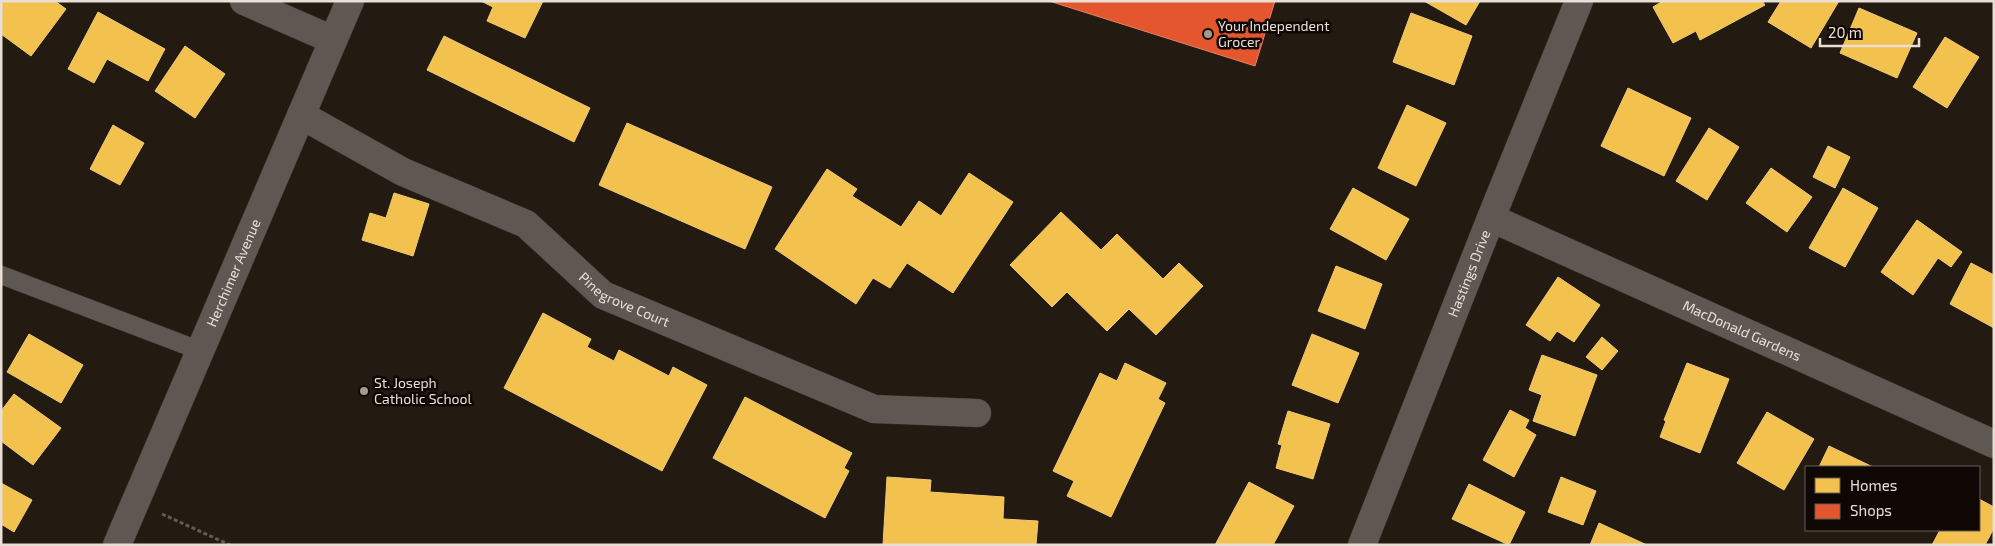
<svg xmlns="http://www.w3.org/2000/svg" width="1995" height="546" viewBox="0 0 1995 546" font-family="'Exo 2',sans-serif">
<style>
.homes{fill:#f2c14e;stroke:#f0ca76}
.shops{fill:#e4572e;stroke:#e68060}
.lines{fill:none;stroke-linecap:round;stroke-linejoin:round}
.service-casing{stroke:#3c352f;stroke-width:19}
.minor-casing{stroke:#3c352f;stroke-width:29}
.tertiary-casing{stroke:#3c352f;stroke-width:29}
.path{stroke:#635b55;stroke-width:3;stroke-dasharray:4 2.5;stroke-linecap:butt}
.service{stroke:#5f5852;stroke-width:18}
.minor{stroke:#5f5852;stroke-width:28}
.tertiary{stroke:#5f5852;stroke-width:28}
.poi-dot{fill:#a49a90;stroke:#0e0703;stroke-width:2}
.labels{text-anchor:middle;stroke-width:5;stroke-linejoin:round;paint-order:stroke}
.poi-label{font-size:14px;fill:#eadfd4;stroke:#0e0703;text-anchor:start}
.street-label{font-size:14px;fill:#eadfd4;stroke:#0e0703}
</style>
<rect width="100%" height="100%" fill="#231a11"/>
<!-- homes -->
<g class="homes">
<path d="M2 1H55L66 9 31 56 1 34Z"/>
<path d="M481 1H543L525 38 487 21 493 7Z"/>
<path d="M1424 1H1480L1466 25Z"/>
<path d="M1663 1H1762L1765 5 1700 40 1696 31 1673 43 1653 7Z"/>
<path d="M1781 1H1839L1811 48 1768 22Z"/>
<path d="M1859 8 1917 33 1897 78 1840 53Z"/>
<path d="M98 12 165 49 148 81 107 59 94 83 68 69Z"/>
<path d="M1411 13 1472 36 1454 85 1393 62Z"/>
<path d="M444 36 590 108 574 142 427 70Z"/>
<path d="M1945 37 1979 57 1947 108 1913 87Z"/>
<path d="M185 46 225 74 195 118 155 91Z"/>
<path d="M1628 88 1691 118 1664 176 1601 146Z"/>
<path d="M1407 105 1446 123 1416 186 1378 168Z"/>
<path d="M627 123 772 187 745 249 599 185Z"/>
<path d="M113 125 144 143 120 185 90 169Z"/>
<path d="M1709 128 1739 147 1707 200 1676 181Z"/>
<path d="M1828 146 1850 157 1835 188 1813 177Z"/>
<path d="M1771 168 1812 197 1787 232 1746 203Z"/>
<path d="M827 169 857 189 852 196 901 227 919 201 941 216 969 173 1013 202 953 293 907 263 890 288 873 278 856 304 775 249Z"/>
<path d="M1353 188 1409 219 1386 260 1330 229Z"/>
<path d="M1843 188 1878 208 1845 267 1809 248Z"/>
<path d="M394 193 429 204 413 256 362 240 370 213 386 218Z"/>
<path d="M1061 212 1101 250 1117 234 1163 279 1179 263 1203 286 1156 335 1129 309 1107 331 1067 292 1052 307 1010 265Z"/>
<path d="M1917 220 1962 252 1951 267 1938 258 1913 295 1881 272Z"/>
<path d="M1971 263 1994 275V328L1950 304Z"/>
<path d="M1336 266 1382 284 1365 329 1318 311Z"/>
<path d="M1558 277 1600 305 1574 342 1557 331 1550 341 1526 325Z"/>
<path d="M543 313 591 339 587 347 614 361 619 350 669 376 673 367 707 385 662 471 504 388Z"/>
<path d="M29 334 83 365 61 403 7 372Z"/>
<path d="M1312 334 1359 353 1338 403 1292 385Z"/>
<path d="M1602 337 1618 351 1602 370 1586 357Z"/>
<path d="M1542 355 1597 375 1575 436 1533 421 1542 395 1529 390Z"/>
<path d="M1125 363 1166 383 1158 399 1165 403 1111 517 1067 496 1074 481 1053 471 1100 373 1117 381Z"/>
<path d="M1687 363 1729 379 1700 453 1660 437 1666 421 1664 420Z"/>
<path d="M14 394 61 428 33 465 1 441V411Z"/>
<path d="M745 397 852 453 844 468 849 471 825 518 713 458Z"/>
<path d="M1510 410 1529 420 1525 428 1536 435 1514 477 1483 460Z"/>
<path d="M1288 411 1330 424 1313 479 1276 468 1282 445 1278 444Z"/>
<path d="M1767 412 1814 439 1784 490 1737 463Z"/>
<path d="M1829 446 1873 467H1819Z"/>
<path d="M887 477 931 480 930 492 1004 497 1003 519 1038 521 1036 545H883Z"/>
<path d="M1561 477 1596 491 1583 525 1548 512Z"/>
<path d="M1249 482 1294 506 1273 545H1215Z"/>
<path d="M1 483 32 500 14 532 1 524Z"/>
<path d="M1469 484 1525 512 1509 545 1452 519Z"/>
<path d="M1979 499 1994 507V528L1985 545H1932L1940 530H1979Z"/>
<path d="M1599 523 1647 545H1590Z"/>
</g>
<!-- shops -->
<path class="shops" d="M1049 1H1275L1255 66Z"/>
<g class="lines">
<defs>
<path id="service" d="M1 275 201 351"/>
<g id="minor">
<path d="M244 1 333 40"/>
<path id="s1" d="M301 115 403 172 526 224 603 295 874 409 977 413"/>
<path id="s2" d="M1491 218 1994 444"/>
<path id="s3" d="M1362 545 1491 218 1579 1"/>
</g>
<g id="tertiary">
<path id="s4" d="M117 545 350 1"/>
</g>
</defs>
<!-- service casing -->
<use href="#service" class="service-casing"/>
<!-- minor casing -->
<use href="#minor" class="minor-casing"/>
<!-- tertiary casing -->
<use href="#tertiary" class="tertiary-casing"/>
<!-- path -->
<path class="path" d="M162 514 230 545"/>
<!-- service -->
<use href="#service" class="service"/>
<!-- minor -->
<use href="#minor" class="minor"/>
<!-- tertiary -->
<use href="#tertiary" class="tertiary"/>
</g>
<!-- markers -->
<g class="poi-dot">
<circle cx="1208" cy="34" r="5"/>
<circle cx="364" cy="391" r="5"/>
</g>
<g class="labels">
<!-- poi labels -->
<g class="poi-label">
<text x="1218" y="31">Your Independent<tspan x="1218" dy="16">Grocer</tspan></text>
<text x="374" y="388">St. Joseph<tspan x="374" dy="16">Catholic School</tspan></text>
</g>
<!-- street labels -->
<g class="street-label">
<text dy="5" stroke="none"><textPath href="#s4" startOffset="296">Herchimer Avenue</textPath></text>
<text dy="5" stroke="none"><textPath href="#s3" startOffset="292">Hastings Drive</textPath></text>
<text dy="5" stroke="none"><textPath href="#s1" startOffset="376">Pinegrove Court</textPath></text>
<text dy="5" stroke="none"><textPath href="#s2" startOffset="275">MacDonald Gardens</textPath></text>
</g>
</g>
<!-- border -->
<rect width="1995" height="546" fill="none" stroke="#eadfd4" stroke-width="5"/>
<!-- legend -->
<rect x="1805" y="466" width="175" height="65" fill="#0e0703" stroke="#665d57"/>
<rect x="1815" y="478" width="25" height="15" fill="#f2c14e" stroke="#665d57"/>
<text x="1850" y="491" font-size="15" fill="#eadfd4">Homes</text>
<rect x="1815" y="504" width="25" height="15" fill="#e4572e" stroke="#665d57"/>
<text x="1850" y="516" font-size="15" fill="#eadfd4">Shops</text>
<!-- scale -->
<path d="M1820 38v8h99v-8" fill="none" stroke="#eadfd4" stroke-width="2.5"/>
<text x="1828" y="38" font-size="15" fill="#eadfd4" stroke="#0e0703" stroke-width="4" paint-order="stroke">20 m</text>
</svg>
